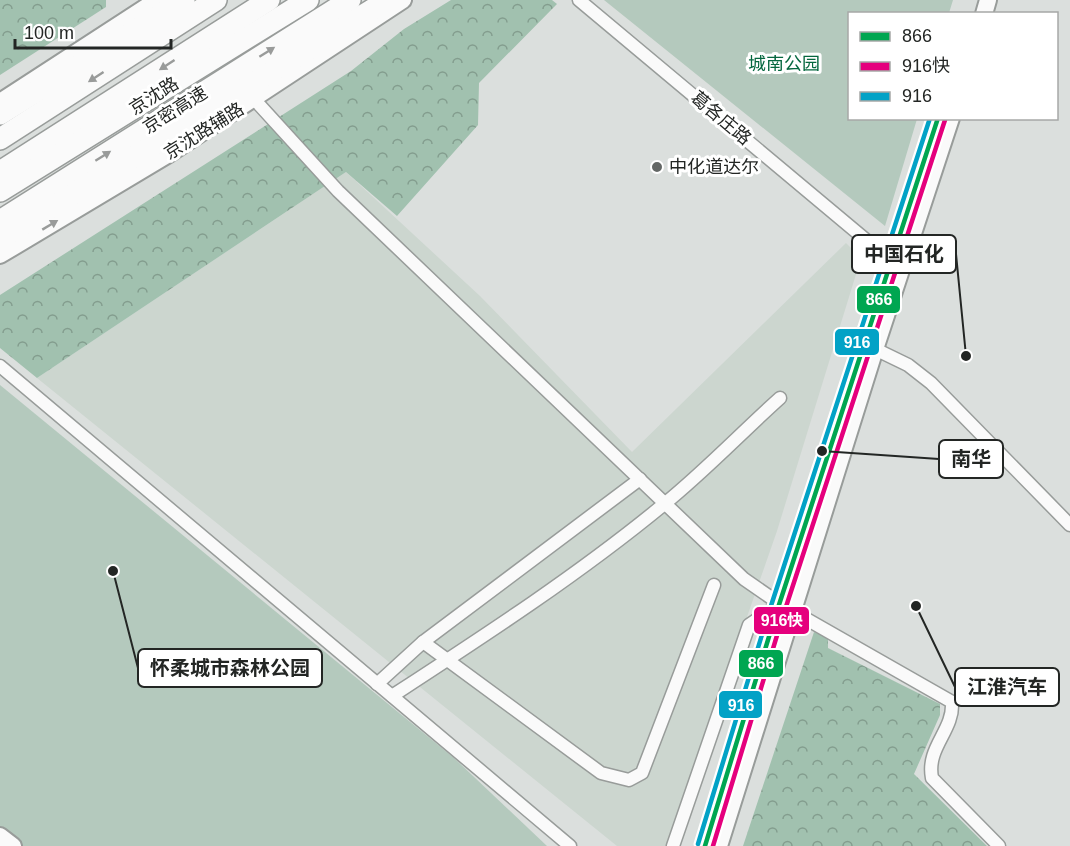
<svg xmlns="http://www.w3.org/2000/svg" width="1070" height="846" viewBox="0 0 1070 846" font-family="Helvetica,'Noto Sans SC',sans-serif">
<style>
.built{fill:#ccd6cf}
.forest{fill:url(#forest-crowns)}
.park{fill:#b4c9bd}
.lines{fill:none;stroke-linecap:round;stroke-linejoin:round}
.street-casing{stroke:#989c9a;stroke-width:15}
.secondary-casing{stroke:#989c9a;stroke-width:20}
.highway-casing{stroke:#989c9a;stroke-width:24}
.street{stroke:#fafafa;stroke-width:12}
.secondary{stroke:#fafafa;stroke-width:16}
.highway{stroke:#fafafa;stroke-width:21}
.bus-1-casing{stroke:#fff;stroke-width:9}
.bus-2-casing{stroke:#fff;stroke-width:9}
.bus-3-casing{stroke:#fff;stroke-width:9}
.bus-1{stroke:#00a651;stroke-width:4.5}
.bus-2{stroke:#e5007d;stroke-width:4.5}
.bus-3{stroke:#02a2c6;stroke-width:4.5}
.oneway{fill:#999b9a}
.poi-dot{fill:#636765;stroke:#fff;stroke-width:2}
.labels{text-anchor:middle;stroke-width:6;stroke-linejoin:round;paint-order:stroke}
.park-label{font-size:18px;fill:#05673f;stroke:#fff}
.street-label{font-size:18px;fill:#232624;stroke:#fff}
.poi-label{font-size:18px;fill:#232624;stroke:#fff;text-anchor:start}
.leader{fill:none;stroke:#232624;stroke-width:2}
.callout-dot{fill:#232624;stroke:#fff;stroke-width:2}
.callout{fill:#fff;stroke:#232624;stroke-width:2}
.callout-label{font-size:20px;text-anchor:middle;font-weight:bold;fill:#232624}
.line-badge{stroke:#fff;stroke-width:2}
.badge-label{font-size:16px;text-anchor:middle;font-weight:bold;fill:#fff}
</style>
<defs>
<pattern id="forest-crowns" width="20" height="18" patternUnits="userSpaceOnUse" patternTransform="scale(1.5)"><rect width="20" height="18" fill="#a1c1af"/><path d="M2 6a3 3 0 1 1 6 0M12 15a3 3 0 1 1 6 0" fill="none" stroke="#839d8e"/></pattern>
</defs>
<rect width="100%" height="100%" fill="#dbdfdd"/>
<!-- built -->
<path class="built" d="M346 172 480 296 632 452 846 243 861 258 777 531 667 846H617L37 378Z"/>
<!-- forest -->
<g class="forest">
<path d="M0 0H106V7L0 75Z"/>
<path d="M451 0H552L557 4 479 83 478 125 397 216 346 172 37 378 0 348V295L351 71 404 29Z"/>
<path d="M814 632 828 638V648L940 704V715L914 774 987 846H743Z"/>
</g>
<!-- park -->
<g class="park">
<path d="M604 0H953L949 13 850 14V118L917 119 885 226Z"/>
<path d="M0 385 454 758 547 846H0Z"/>
</g>
<g class="lines">
<defs>
<g id="street">
<path d="M579 0 890 260"/>
<path d="M254 99 338 191 744 579 780 604 952 702C954 731 926 747 932 778L999 846"/>
<path d="M875 349 908 365 931 383 1070 525"/>
<path d="M0 366 570 846"/>
<path d="M423 642 601 773 629 780 642 773 714 585"/>
<path d="M377 684 423 642 640 479"/>
<path d="M392 696C484 636 578 575 663 505 704 472 741 433 780 398"/>
<path d="M673 846 749 625 780 604"/>
</g>
<g id="secondary">
<path d="M984 14 988 0"/>
<path d="M0 102 157 0"/>
<path d="M0 255 169 154 403 0"/>
<path d="M0 836 13 846"/>
<path d="M705 846 775 617 938 118"/>
<path d="M719 846 875 349 951 118"/>
</g>
<g id="highway">
<path d="M0 114 184 0"/>
<path d="M0 139 216 0"/>
<path d="M0 172 269 0"/>
<path d="M0 191 308 0"/>
<path d="M0 221 350 0"/>
<path d="M0 239 388 0"/>
</g>
</defs>
<!-- street casing -->
<use href="#street" class="street-casing"/>
<!-- secondary casing -->
<use href="#secondary" class="secondary-casing"/>
<!-- highway casing -->
<use href="#highway" class="highway-casing"/>
<!-- street -->
<use href="#street" class="street"/>
<!-- secondary -->
<use href="#secondary" class="secondary"/>
<!-- highway -->
<use href="#highway" class="highway"/>
<defs>
<path id="bus-1" d="M705 846 775 617 938 118"/>
<path id="bus-2" d="M713 846 782 619 945 120"/>
<path id="bus-3" d="M698 844 768 615 930 118"/>
</defs>
<!-- bus-1 casing -->
<use href="#bus-1" class="bus-1-casing"/>
<!-- bus-2 casing -->
<use href="#bus-2" class="bus-2-casing"/>
<!-- bus-3 casing -->
<use href="#bus-3" class="bus-3-casing"/>
<!-- bus-1 -->
<use href="#bus-1" class="bus-1"/>
<!-- bus-2 -->
<use href="#bus-2" class="bus-2"/>
<!-- bus-3 -->
<use href="#bus-3" class="bus-3"/>
</g>
<!-- one-way arrows -->
<defs><path id="oneway-solid" d="M-6-.8H1V-3.2L6.5 0L1 3.2V.8H-6Z" transform="scale(1.5)"/></defs>
<g class="oneway">
<use href="#oneway-solid" transform="translate(267 52) rotate(-32)"/>
<use href="#oneway-solid" transform="translate(167 65) rotate(147)"/>
<use href="#oneway-solid" transform="translate(96 77) rotate(147)"/>
<use href="#oneway-solid" transform="translate(103 156) rotate(-32)"/>
<use href="#oneway-solid" transform="translate(50 225) rotate(-31)"/>
</g>
<!-- markers -->
<circle class="poi-dot" cx="657" cy="167" r="6"/>
<g class="labels">
<!-- park labels -->
<g class="park-label">
<text x="784" y="70">城南公园</text>
</g>
<!-- street labels -->
<g class="street-label">
<text transform="translate(154 96) rotate(-32)" y="6">京沈路</text>
<text transform="translate(175 110) rotate(-32)" y="6">京密高速</text>
<text transform="translate(721 118) rotate(40)" y="6">葛各庄路</text>
<text transform="translate(204 131) rotate(-32)" y="6">京沈路辅路</text>
</g>
<!-- poi labels -->
<g class="poi-label">
<text x="669" y="173">中化道达尔</text>
</g>
</g>
<!-- callouts -->
<path class="leader" d="M966 356L956 254M822 451L939 459M113 571L138 668M916 606L955 687"/>
<g class="callout-dot">
<circle cx="966" cy="356" r="6"/>
<circle cx="822" cy="451" r="6"/>
<circle cx="113" cy="571" r="6"/>
<circle cx="916" cy="606" r="6"/>
</g>
<g class="callout">
<rect x="852" y="235" width="104" height="38" rx="6"/>
<rect x="939" y="440" width="64" height="38" rx="6"/>
<rect x="138" y="649" width="184" height="38" rx="6"/>
<rect x="955" y="668" width="104" height="38" rx="6"/>
</g>
<g class="callout-label">
<text x="904" y="261">中国石化</text>
<text x="971" y="466">南华</text>
<text x="230" y="675">怀柔城市森林公园</text>
<text x="1007" y="694">江淮汽车</text>
</g>
<g class="line-badge">
<rect x="856" y="285" width="45" height="29" rx="6" fill="#00a651"/>
<rect x="834" y="328" width="46" height="28" rx="6" fill="#02a2c6"/>
<rect x="753" y="606" width="57" height="29" rx="6" fill="#e5007d"/>
<rect x="738" y="649" width="46" height="29" rx="6" fill="#00a651"/>
<rect x="718" y="690" width="45" height="29" rx="6" fill="#02a2c6"/>
</g>
<g class="badge-label">
<text x="879" y="305">866</text>
<text x="857" y="348">916</text>
<text x="782" y="626">916快</text>
<text x="761" y="669">866</text>
<text x="741" y="711">916</text>
</g>
<!-- legend -->
<rect x="848" y="12" width="210" height="108" fill="#ffffff" stroke="#a7a8a7" stroke-width="1.5"/>
<rect x="860" y="32" width="30" height="9" fill="#00a651" stroke="#a7a8a7" stroke-width="1.5"/>
<text x="902" y="42" font-size="18" fill="#232624">866</text>
<rect x="860" y="62" width="30" height="9" fill="#e5007d" stroke="#a7a8a7" stroke-width="1.5"/>
<text x="902" y="72" font-size="18" fill="#232624">916快</text>
<rect x="860" y="92" width="30" height="9" fill="#02a2c6" stroke="#a7a8a7" stroke-width="1.5"/>
<text x="902" y="102" font-size="18" fill="#232624">916</text>
<!-- scale -->
<path d="M15 39v9h156v-9" fill="none" stroke="#232624" stroke-width="3"/>
<text x="24" y="39" font-size="18" fill="#232624" stroke="#ffffff" stroke-width="4.5" paint-order="stroke">100 m</text>
</svg>
